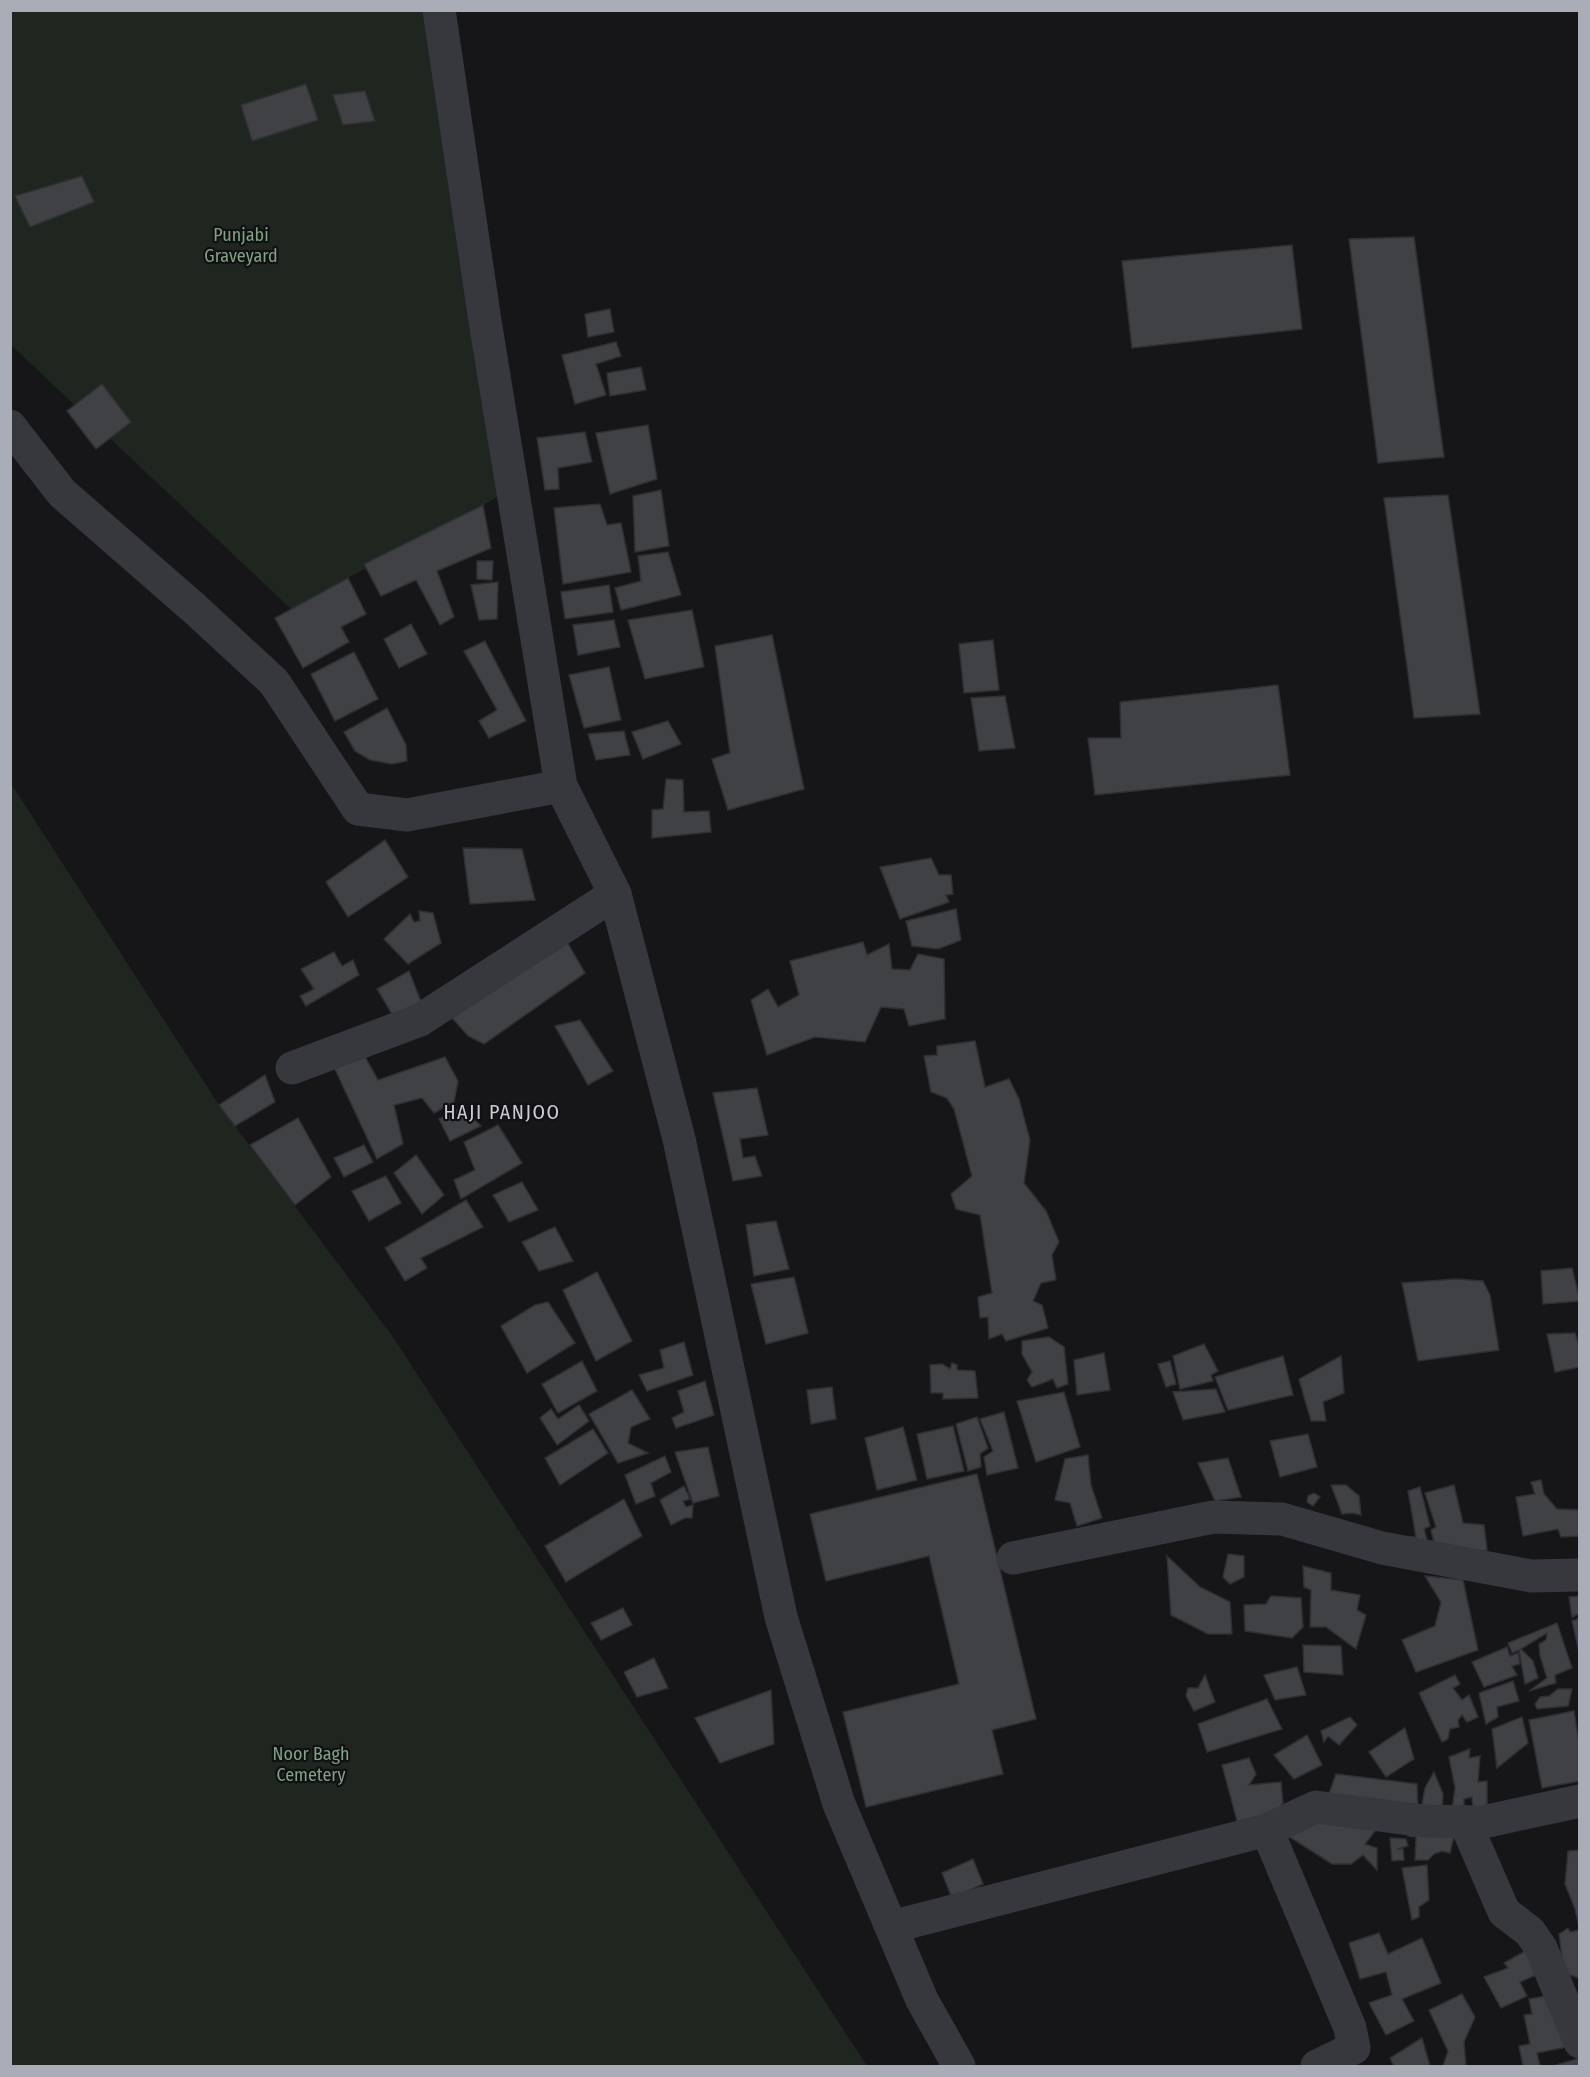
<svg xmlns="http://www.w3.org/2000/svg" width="1590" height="2077" viewBox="0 0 1590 2077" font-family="'Fira Sans Condensed',sans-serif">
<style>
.green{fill:#1e261f}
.building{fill:#404145;stroke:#303034;stroke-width:1.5}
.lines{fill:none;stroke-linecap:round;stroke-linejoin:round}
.minor{stroke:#37383d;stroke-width:33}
.labels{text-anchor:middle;stroke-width:4.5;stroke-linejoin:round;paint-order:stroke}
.park-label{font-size:18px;fill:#7fa381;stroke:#111113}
.neighbourhood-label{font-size:20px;letter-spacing:1.5px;fill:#c9ccd4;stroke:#111113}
</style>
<rect width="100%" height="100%" fill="#161618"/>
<!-- green -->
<g class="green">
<path d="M10 11H439L512 489 291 609 11 345Z"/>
<path d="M10 782 219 1105 393 1337 867 2066H11Z"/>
</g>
<!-- building -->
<g class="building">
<path d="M306 84 318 120 252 141 241 105Z"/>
<path d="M365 91 375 121 343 125 333 95Z"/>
<path d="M82 176 94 202 30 227 15 196Z"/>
<path d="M1414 237 1444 457 1378 463 1349 239Z"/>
<path d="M1292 245 1302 329 1132 348 1122 261Z"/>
<path d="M610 309 614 332 588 337 585 314Z"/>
<path d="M616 342 621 356 596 364 606 395 575 404 562 355Z"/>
<path d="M641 367 646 390 610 396 607 373Z"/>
<path d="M102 384 131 422 96 449 67 411Z"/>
<path d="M648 425 657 479 610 494 596 433Z"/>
<path d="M585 432 592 462 558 468 559 489 545 490 537 438Z"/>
<path d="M661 490 669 546 635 552 633 496Z"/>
<path d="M1448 495 1480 714 1414 718 1384 498Z"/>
<path d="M600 504 607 525 621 523 631 572 563 584 554 508Z"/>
<path d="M483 505 491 548 437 571 454 617 440 625 416 580 381 596 364 564Z"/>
<path d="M668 552 681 595 621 610 615 588 641 581 638 556Z"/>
<path d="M477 561H493L492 580 477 579Z"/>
<path d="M348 578 366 614 341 627 349 642 303 668 275 618Z"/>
<path d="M498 582 497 619 479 620 471 585Z"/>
<path d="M609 585 613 612 565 619 561 592Z"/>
<path d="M692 610 704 667 645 679 628 620Z"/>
<path d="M614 620 620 647 578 655 573 625Z"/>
<path d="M411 624 427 654 399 668 384 639Z"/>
<path d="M772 635 804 789 728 810 712 759 730 753 715 646Z"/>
<path d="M993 640 999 690 964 693 959 644Z"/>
<path d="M485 641 526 721 489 738 479 721 497 710 464 651Z"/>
<path d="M354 652 378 699 335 721 311 674Z"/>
<path d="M609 667 621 720 584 728 569 675Z"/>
<path d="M1278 685 1290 775 1095 795 1088 738H1121L1120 702Z"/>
<path d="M1005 696 1015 748 979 751 971 698Z"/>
<path d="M387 708 406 745 407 761 392 764 370 760 355 751 344 732Z"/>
<path d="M668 721 681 744 643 759 632 732Z"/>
<path d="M624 731 630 755 596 760 588 734Z"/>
<path d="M666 779 683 780 684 812 709 811 711 832 652 838V810L663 809Z"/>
<path d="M385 840 408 877 348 917 326 882Z"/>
<path d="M463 848 522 849 535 900 470 904Z"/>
<path d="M931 858 939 875H951L953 894 946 895 949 902 900 919 880 867Z"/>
<path d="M956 909 961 940 938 949 912 946 906 921Z"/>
<path d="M419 911 433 913 441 943 408 964 384 939 410 914 414 922 420 921Z"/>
<path d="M562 933 585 973 484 1044 468 1036 447 1012Z"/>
<path d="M863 942 867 955 889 944 892 969 910 970 918 954 944 959 945 1019 909 1026 904 1009 881 1007 865 1042 815 1037 767 1055 751 1000 768 989 778 1007 799 995 790 961Z"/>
<path d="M334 952 342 966 353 960 359 975 306 1006 300 996 314 989 301 969Z"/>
<path d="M409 971 424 1009 395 1019 377 989Z"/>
<path d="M580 1020 613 1071 588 1085 555 1026Z"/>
<path d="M975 1041 985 1087 1009 1079 1019 1099 1030 1140 1024 1183 1046 1211 1059 1242 1052 1255 1056 1280 1041 1283 1033 1301 1042 1305 1048 1328 1006 1341 1002 1334 989 1339 988 1317 980 1318 978 1297 992 1293 980 1215 956 1209 951 1194 972 1176 954 1109 947 1098 931 1092 924 1056 937 1055V1046Z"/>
<path d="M363 1053 378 1080 445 1057 458 1081 454 1102 434 1113 422 1098 394 1105 403 1144 377 1159 333 1065Z"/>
<path d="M265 1075 275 1102 235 1126 219 1105Z"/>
<path d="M757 1088 768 1135 740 1139 743 1158 755 1156 762 1176 733 1181 713 1093Z"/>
<path d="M462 1107 481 1126 450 1141 439 1119Z"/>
<path d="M298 1118 331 1177 295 1205 250 1145Z"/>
<path d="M498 1125 522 1163 461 1199 454 1180 475 1170 464 1142Z"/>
<path d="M364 1145 373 1162 344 1177 334 1158Z"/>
<path d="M416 1155 444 1195 422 1214 394 1173Z"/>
<path d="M386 1176 401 1203 369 1221 352 1191Z"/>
<path d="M522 1182 538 1210 509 1222 493 1195Z"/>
<path d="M466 1200 483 1227 421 1258 427 1268 405 1281 385 1248Z"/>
<path d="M776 1221 789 1269 754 1276 746 1225Z"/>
<path d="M555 1227 573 1261 539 1271 522 1242Z"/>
<path d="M1572 1268 1580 1301 1543 1304 1541 1271Z"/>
<path d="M597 1272 632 1341 596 1361 563 1290Z"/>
<path d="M794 1277 808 1333 766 1344 751 1284Z"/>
<path d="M1456 1279 1483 1281 1490 1295 1499 1350 1418 1361 1402 1283Z"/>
<path d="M548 1302 575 1343 527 1373 501 1326 535 1305Z"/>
<path d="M1575 1333 1580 1349V1367L1555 1372 1547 1334Z"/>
<path d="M1049 1337 1064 1347 1068 1384 1057 1388 1053 1379 1032 1387 1027 1380 1032 1372 1022 1354V1341Z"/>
<path d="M684 1342 693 1375 647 1391 639 1375 664 1368 660 1350Z"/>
<path d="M1204 1344 1218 1371 1211 1375 1213 1381 1180 1389 1173 1356Z"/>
<path d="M1104 1353 1110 1390 1077 1395 1074 1360Z"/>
<path d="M1283 1356 1293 1395 1228 1410 1215 1377Z"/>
<path d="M1341 1356 1344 1393 1323 1402 1326 1421H1311L1299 1379Z"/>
<path d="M582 1361 597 1391 558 1413 542 1384Z"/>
<path d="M1170 1361 1176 1384 1166 1387 1158 1364Z"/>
<path d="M952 1363 957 1365V1370L975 1371 978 1398 943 1399V1393H931L930 1365 942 1364 950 1369Z"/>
<path d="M705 1381 714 1415 676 1428 672 1418 684 1412 678 1391Z"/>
<path d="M832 1387 836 1419 811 1424 807 1390Z"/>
<path d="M1216 1389 1225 1412 1183 1420 1173 1392Z"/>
<path d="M632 1390 650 1419 631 1427 628 1443 648 1453 618 1463 589 1414Z"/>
<path d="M1064 1392 1080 1447 1036 1462 1017 1401Z"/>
<path d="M579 1405 589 1421 557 1445 540 1418 551 1409 558 1419Z"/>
<path d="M1004 1412 1018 1468 987 1475 984 1457 993 1451 980 1419Z"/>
<path d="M977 1417 988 1448 980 1454 981 1467 968 1471 956 1424Z"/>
<path d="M953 1426 964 1471 927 1479 917 1434Z"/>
<path d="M903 1427 917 1480 877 1490 865 1438Z"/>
<path d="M593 1429 608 1453 560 1485 545 1458Z"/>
<path d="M1308 1434 1317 1467 1280 1477 1270 1441Z"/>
<path d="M708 1447 719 1496 693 1503 675 1452Z"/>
<path d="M1088 1455 1091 1485 1102 1518 1077 1526 1070 1503 1055 1500 1065 1459Z"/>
<path d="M665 1456 671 1472 651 1483 655 1496 636 1504 625 1475Z"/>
<path d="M1228 1458 1241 1497 1215 1501 1198 1463Z"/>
<path d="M977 1474 1036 1719 992 1730 1003 1774 866 1807 843 1712 959 1684 929 1556 826 1581 810 1514Z"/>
<path d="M1541 1480 1544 1494 1557 1509 1580 1510V1536L1561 1537 1558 1529 1523 1536 1516 1497 1535 1494 1531 1482Z"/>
<path d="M1331 1485H1346L1359 1496 1361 1515 1352 1513 1342 1514Z"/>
<path d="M1454 1485 1463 1523 1484 1525 1487 1550 1438 1559 1431 1530 1436 1527 1425 1493Z"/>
<path d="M684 1486 690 1499 683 1501 686 1507 693 1505 692 1518H685L671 1525 660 1500Z"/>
<path d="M1420 1487 1430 1526 1424 1529 1429 1548 1374 1537H1416L1408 1491Z"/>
<path d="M1314 1493 1320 1497 1313 1506 1307 1502 1308 1496Z"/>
<path d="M624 1499 642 1536 566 1582 545 1546Z"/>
<path d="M1228 1554 1244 1556V1577L1230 1584 1223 1577Z"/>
<path d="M1167 1556 1200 1587 1230 1602 1232 1634H1208L1171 1615Z"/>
<path d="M1303 1566 1331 1573V1590L1360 1595 1357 1610 1366 1615 1356 1649 1326 1627H1310L1311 1590 1304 1587Z"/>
<path d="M1425 1576 1463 1580 1478 1650 1416 1672 1402 1640 1435 1626 1441 1602Z"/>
<path d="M1271 1596 1301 1598 1303 1627 1292 1638 1245 1631 1244 1605 1266 1604Z"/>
<path d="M1580 1596V1613L1572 1617 1569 1597Z"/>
<path d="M623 1608 632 1625 601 1640 591 1623Z"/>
<path d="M1580 1618V1652H1579L1572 1621Z"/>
<path d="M1557 1623 1572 1668 1555 1675 1556 1683 1529 1691 1547 1678 1540 1656 1539 1644 1546 1640 1547 1633 1521 1649 1533 1661 1538 1678 1525 1684 1519 1650 1512 1653 1508 1643Z"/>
<path d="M1303 1645 1341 1646 1343 1675 1304 1672Z"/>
<path d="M1507 1647 1510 1656 1518 1653 1520 1664 1512 1666 1517 1675 1484 1687 1472 1662Z"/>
<path d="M654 1658 668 1688 637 1697 624 1672Z"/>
<path d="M1297 1667 1306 1695 1275 1700 1264 1675Z"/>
<path d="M1205 1675 1215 1702 1194 1711 1186 1696 1188 1688H1198Z"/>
<path d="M1455 1675 1460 1684 1453 1688 1462 1700 1469 1695 1478 1717 1467 1722 1462 1715 1458 1720 1459 1727 1450 1729 1448 1739 1442 1742 1419 1693Z"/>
<path d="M1513 1681 1519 1701 1497 1707 1498 1717 1486 1724 1479 1693Z"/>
<path d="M1558 1689H1572L1568 1706 1537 1709 1535 1704 1540 1697 1549 1696Z"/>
<path d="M771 1690 774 1744 720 1763 695 1718Z"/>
<path d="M1267 1699 1282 1729 1207 1752 1198 1724Z"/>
<path d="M1574 1711 1580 1750V1781L1542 1788 1529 1720Z"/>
<path d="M1350 1717 1357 1725 1339 1745 1328 1736 1324 1742 1321 1731Z"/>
<path d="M1522 1717 1528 1743 1497 1768 1492 1729Z"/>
<path d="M1405 1728 1414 1759 1386 1777 1369 1752Z"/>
<path d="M1307 1735 1322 1765 1294 1779 1274 1755Z"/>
<path d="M1470 1749 1469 1758 1480 1756 1478 1782 1487 1781V1805L1473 1809 1472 1797 1464 1799V1811L1452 1810 1455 1788 1449 1757Z"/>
<path d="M1249 1758 1256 1774 1249 1785 1281 1782 1283 1803 1269 1820 1240 1832 1222 1765Z"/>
<path d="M1434 1772 1443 1794 1442 1813 1421 1810 1425 1788Z"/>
<path d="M1336 1774 1417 1784 1418 1809 1326 1802Z"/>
<path d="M1319 1816 1378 1827 1365 1844 1377 1848V1870L1363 1855 1351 1864H1332L1280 1831Z"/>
<path d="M1409 1828 1455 1831 1450 1853 1442 1851 1434 1854 1428 1860H1415L1416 1837 1408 1836Z"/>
<path d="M1390 1838 1406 1839 1408 1846 1397 1849H1403L1404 1860 1392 1861Z"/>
<path d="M1580 1850V1926H1579L1575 1909 1565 1884 1568 1851Z"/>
<path d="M973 1859 983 1884 952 1898 942 1873Z"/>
<path d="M1427 1865 1429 1900 1419 1907V1917L1412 1920 1402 1868Z"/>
<path d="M1568 1928 1570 1932 1580 1930 1579 1978 1564 1973 1559 1934Z"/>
<path d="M1379 1933 1388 1954 1422 1938 1441 1983 1402 1999 1414 2021 1386 2035 1369 2003 1392 1995 1386 1972 1360 1979 1349 1943Z"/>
<path d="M1527 1950 1538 1974 1520 1982 1527 1996 1501 2008 1484 1977 1508 1968 1504 1963Z"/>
<path d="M1462 1994 1475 2017 1464 2042 1466 2066H1443L1448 2051 1429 2010Z"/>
<path d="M1556 1994 1577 2045 1537 2053 1540 2066H1523L1519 2046 1530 2044 1524 2015 1532 2014 1529 1999Z"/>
<path d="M1422 2038 1430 2066H1394L1390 2058Z"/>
<path d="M1580 2058V2066H1553Z"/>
</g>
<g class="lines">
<!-- minor -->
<g class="minor">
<path d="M439 10 485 321 561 786 615 894 679 1139 781 1617 839 1804 922 2000 959 2066"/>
<path d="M10 426 62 493 195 609 274 682 358 809 407 815 561 786"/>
<path d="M292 1068 420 1020 615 894"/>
<path d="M1013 1558 1213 1517 1282 1519 1382 1548 1531 1576 1580 1575"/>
<path d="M1465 1822 1504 1912 1530 1932 1541 1948 1580 2042"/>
<path d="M1267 1830 1350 2028 1354 2048 1317 2066"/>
<path d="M891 1927 1267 1830 1316 1807 1425 1821 1483 1822 1580 1801"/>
</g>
</g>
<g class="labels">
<!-- park labels -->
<g class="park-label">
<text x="241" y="241">Punjabi<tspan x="241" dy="21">Graveyard</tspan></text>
<text x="311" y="1760">Noor Bagh<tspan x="311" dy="21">Cemetery</tspan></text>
</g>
<!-- neighbourhood labels -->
<g class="neighbourhood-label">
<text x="502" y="1119">HAJI PANJOO</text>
</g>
</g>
<!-- border -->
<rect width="1590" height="2077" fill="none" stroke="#a8adb8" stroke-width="24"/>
</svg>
